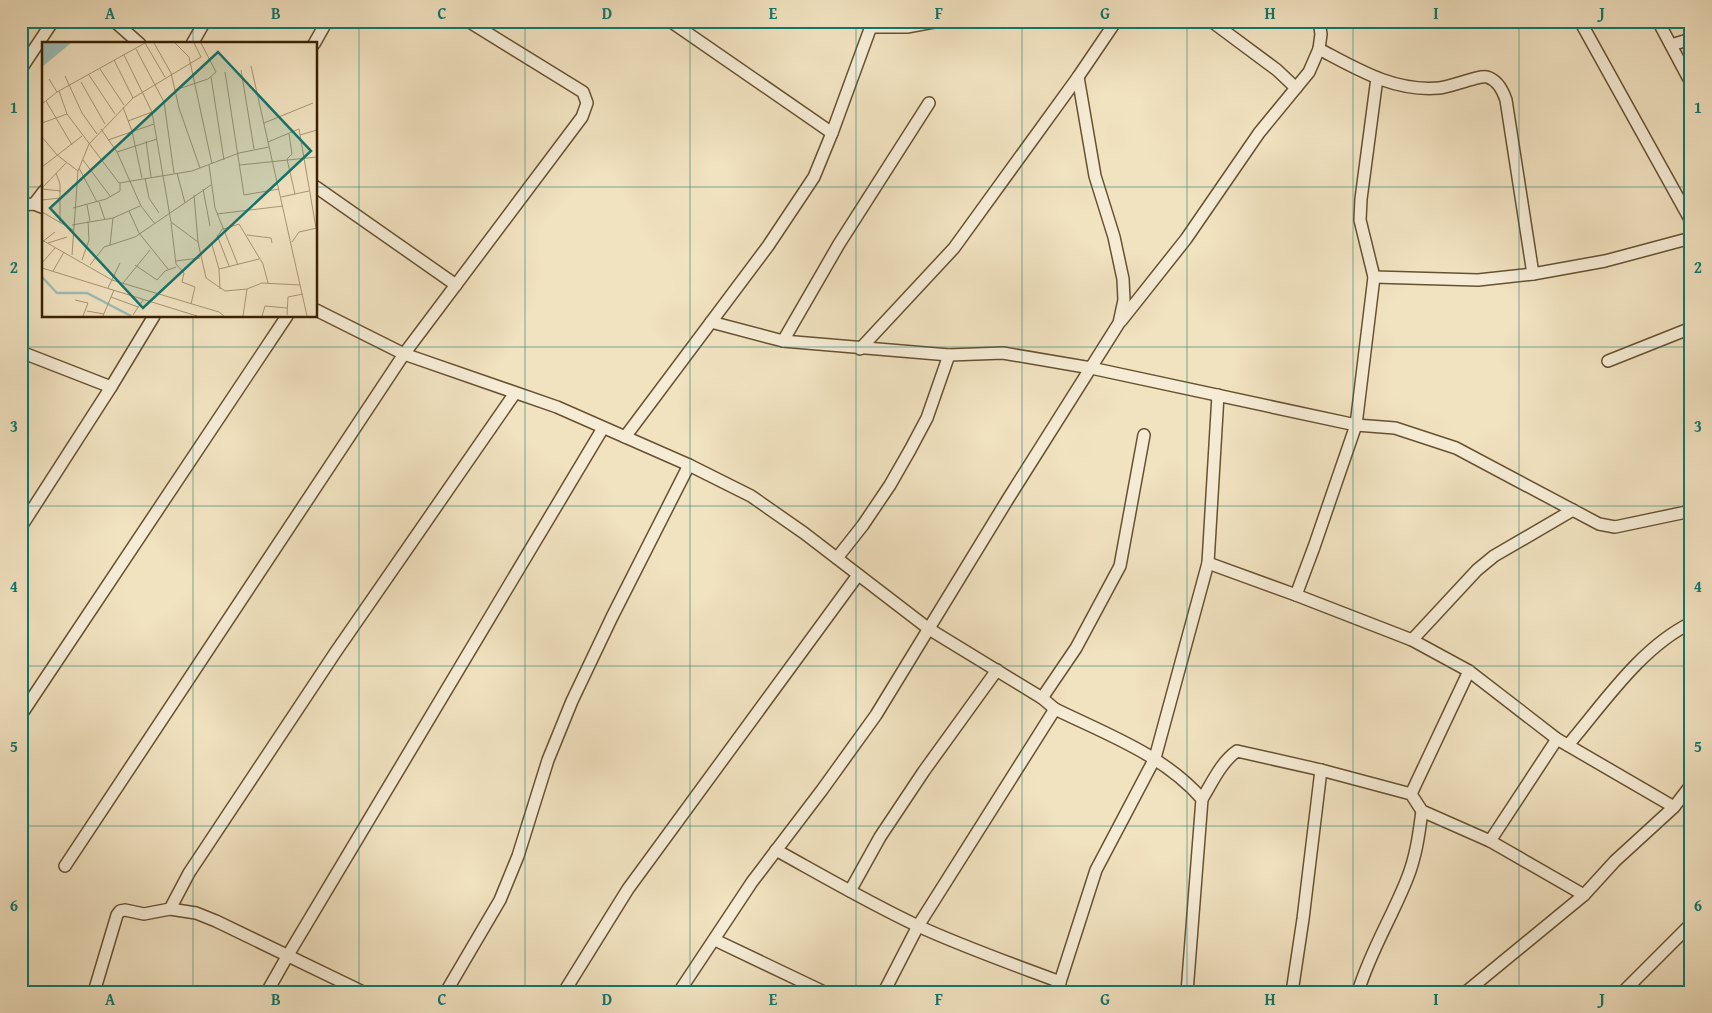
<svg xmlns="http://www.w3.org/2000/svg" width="1712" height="1013" viewBox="0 0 1712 1013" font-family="'Gentium Book Plus',serif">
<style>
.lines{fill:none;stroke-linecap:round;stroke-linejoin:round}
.street-casing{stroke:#675130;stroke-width:14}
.street{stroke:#f6ecd6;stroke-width:11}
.grid{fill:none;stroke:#0f766e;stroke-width:1;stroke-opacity:0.55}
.inset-river{fill:none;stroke:#9bbdb6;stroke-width:2.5}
.inset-road{fill:none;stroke:#a79573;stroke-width:1}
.view{fill:#0f766e;fill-opacity:0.15;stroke:#0f766e;stroke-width:2.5}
.inset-edge{fill:none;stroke:#392100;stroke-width:2.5}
.neatline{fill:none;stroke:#0f766e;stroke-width:2}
.grid-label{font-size:16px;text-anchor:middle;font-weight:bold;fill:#0f766e}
</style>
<rect width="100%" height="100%" fill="#f1e2c0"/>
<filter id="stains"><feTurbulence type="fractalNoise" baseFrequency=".004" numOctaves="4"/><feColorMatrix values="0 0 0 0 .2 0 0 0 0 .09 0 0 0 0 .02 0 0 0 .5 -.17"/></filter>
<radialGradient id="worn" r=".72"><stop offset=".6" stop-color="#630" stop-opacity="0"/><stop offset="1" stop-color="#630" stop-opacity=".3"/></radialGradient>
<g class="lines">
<defs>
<g id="street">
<path d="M114 21 140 44"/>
<path d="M670 21 832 133"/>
<path d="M1211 21 1277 70 1296 88"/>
<path d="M1580 21 1691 221"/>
<path d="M1658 21 1691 83"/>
<path d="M872 27H907L939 21"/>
<path d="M192 44 205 21"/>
<path d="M314 44 327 21"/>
<path d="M1671 45 1691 39"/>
<path d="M1319 49C1357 69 1394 92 1439 88 1451 87 1479 75 1487 77 1498 80 1503 91 1506 100L1533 274"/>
<path d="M21 69 53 21"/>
<path d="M316 187 456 285"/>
<path d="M34 204 44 191"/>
<path d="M21 205 34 204 44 208"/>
<path d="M1374 277 1478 280 1533 274 1605 261 1691 238"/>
<path d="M316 310 404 354 557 407 689 465 751 496 804 533 929 629 1042 698 1055 709C1106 734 1164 755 1202 799L1187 992"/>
<path d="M1121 321 1186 239 1259 133 1309 72 1319 49 1321 34 1319 21"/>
<path d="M711 322 783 341 949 355 1003 353 1091 368 1356 425 1395 428 1456 448 1599 524 1615 527 1691 511"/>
<path d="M783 341 839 244 929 103"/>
<path d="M860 349 954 248 1078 77 1116 21"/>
<path d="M21 352 111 387"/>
<path d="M1608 361 1691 328"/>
<path d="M625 437 768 246 814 177 832 133 873 21"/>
<path d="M21 527 111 387 154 316"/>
<path d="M837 558 863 525 890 485 910 450 927 418 949 355"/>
<path d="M1208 563 1296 595 1412 640 1469 671 1557 739 1674 807"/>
<path d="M1296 595 1314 547 1356 425 1374 277 1360 220 1361 199 1377 78"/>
<path d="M1412 640 1477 570 1494 556 1573 510"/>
<path d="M1042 698 1076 648 1120 566 1144 435"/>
<path d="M21 715 287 316"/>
<path d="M1568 745C1603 704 1641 647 1691 623"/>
<path d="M1411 794 1469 671"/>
<path d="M1202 799C1212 783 1221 762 1237 751L1321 770 1411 794 1422 811 1490 841 1584 895"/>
<path d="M1490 841 1557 739"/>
<path d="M776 850C823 876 869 903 918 926 964 947 1012 964 1060 982"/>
<path d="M65 866 404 354 582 117 587 103 583 92 468 21"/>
<path d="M850 891 880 837 924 771 997 670"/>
<path d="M170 909 189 873 335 653 515 393"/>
<path d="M715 940 824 992"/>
<path d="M94 992 117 915 120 911 125 910 144 914 170 909 196 913 216 921 363 992"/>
<path d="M267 992 288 955 603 428"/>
<path d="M446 992 500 900 518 856 548 760 572 701 612 617 689 465"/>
<path d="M564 992 628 889 858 575"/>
<path d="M679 992 752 882 822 790 876 715 1008 499 1119 323 1124 300 1123 279 1114 237 1095 176 1078 77"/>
<path d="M884 992 918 926 1055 709"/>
<path d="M1059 992 1060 982 1096 870 1155 758 1208 563 1218 395"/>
<path d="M1292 992 1303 919 1321 770"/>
<path d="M1358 992C1370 952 1392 917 1407 879 1416 857 1419 834 1422 811"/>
<path d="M1466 992 1584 895 1615 861 1674 807 1691 785"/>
<path d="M1623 992 1691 924"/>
</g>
</defs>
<!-- street casing -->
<use href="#street" class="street-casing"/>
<!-- street -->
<use href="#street" class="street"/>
</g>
<!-- grid -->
<path class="grid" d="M193 21V44M359 21V992M525 21V992M690 21V992M856 21V992M1022 21V992M1187 21V992M1353 21V992M1519 21V992M21 187H44M316 187H1691M193 316V992M21 347H1691M21 506H1691M21 666H1691M21 826H1691"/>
<!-- overview -->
<g transform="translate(42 42)">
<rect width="275" height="275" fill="#f1e2c0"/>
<path d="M0 1H29L0 25Z" fill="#9bbdb6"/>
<path class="inset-river" d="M0 235 15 251H45L89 274"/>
<path class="inset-road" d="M103 1 123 35M112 1 129 31 137 66 158 126M133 1 147 15 170 122M94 7 122 60 132 131M82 13 110 70 129 180 156 200M72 18 91 56M209 24 265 274M58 27 82 63M199 28 212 107M183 30 202 153 237 147M47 33 73 72M23 34 40 71 55 92M169 35 182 118M7 37 15 50M39 40 63 82M133 48 166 37 174 30 159 1M17 49 25 72 77 141 150 129 197 111 227 105M4 59 30 103M0 62 15 50 103 1M81 65 90 89 100 136M86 79 110 70M0 81 25 72M222 81 271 61M59 87 75 110 99 164 113 182M247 92 250 112 245 117 253 152M258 93 275 88M0 95 15 113 36 129M66 98 112 82M104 99 109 135M226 100 257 87 274 186M75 110 115 97M41 118 68 154M167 123 173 166 196 223M198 123 275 115M0 125 40 94M37 126 55 160M14 131 18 142V181M135 131 143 161M103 136 107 156 117 171M0 146 24 121M0 147 19 149M161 147 168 184M152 153 156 200 164 236 183 249 205 247 220 241 258 243M239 155 267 149M0 158 18 156M57 160 63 178M45 163 48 179M31 166 64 157 78 149V141M87 169 97 191 126 227M0 170 31 188M175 172 241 164M129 181 134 222 142 231 140 240 153 245 149 262M30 183 71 176 98 164M182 187 197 182 221 222 226 241M175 193 187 224M205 193 229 196 230 201M0 198 70 238 177 270 182 274M0 200 13 190M250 200 257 190 275 186M6 201 25 195M68 203 71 176M30 213 36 129 47 102 91 56 159 15 152 1M40 218 47 198 46 179M133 219 158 216M0 221 13 206M48 223 62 205 93 195 169 143M93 223 115 238 123 229 134 225M0 226 155 274M177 227 217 217M11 229 22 210M81 241 108 208M66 246 78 221M178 247 177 227 170 203 181 186M69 255 96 265M33 258 46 261 41 274M45 269 62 272M91 273 101 258M245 273 246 255 261 252M61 274 72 248M201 274 205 247M220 274 223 264 245 266"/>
<path class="view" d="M176 10 269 109 101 266 8 166Z"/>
<rect width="275" height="275" class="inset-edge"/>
</g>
<!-- margin -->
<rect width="1712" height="1013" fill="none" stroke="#f1e2c0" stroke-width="55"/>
<rect x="28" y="28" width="1656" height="958" class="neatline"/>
<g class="grid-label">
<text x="110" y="19">A</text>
<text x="276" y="19">B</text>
<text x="442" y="19">C</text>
<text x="607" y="19">D</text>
<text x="773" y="19">E</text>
<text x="939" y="19">F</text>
<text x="1105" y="19">G</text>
<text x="1270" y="19">H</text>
<text x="1436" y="19">I</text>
<text x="1602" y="19">J</text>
<text x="14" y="113">1</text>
<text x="1698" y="113">1</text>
<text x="14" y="273">2</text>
<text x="1698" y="273">2</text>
<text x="14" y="432">3</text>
<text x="1698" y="432">3</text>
<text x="14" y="592">4</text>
<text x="1698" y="592">4</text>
<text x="14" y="752">5</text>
<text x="1698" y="752">5</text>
<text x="14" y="911">6</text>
<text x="1698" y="911">6</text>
<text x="110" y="1005">A</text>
<text x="276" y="1005">B</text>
<text x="442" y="1005">C</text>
<text x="607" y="1005">D</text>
<text x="773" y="1005">E</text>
<text x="939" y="1005">F</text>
<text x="1105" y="1005">G</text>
<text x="1270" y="1005">H</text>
<text x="1436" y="1005">I</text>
<text x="1602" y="1005">J</text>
</g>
<rect width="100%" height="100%" filter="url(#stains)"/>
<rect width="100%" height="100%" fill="url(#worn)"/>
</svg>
